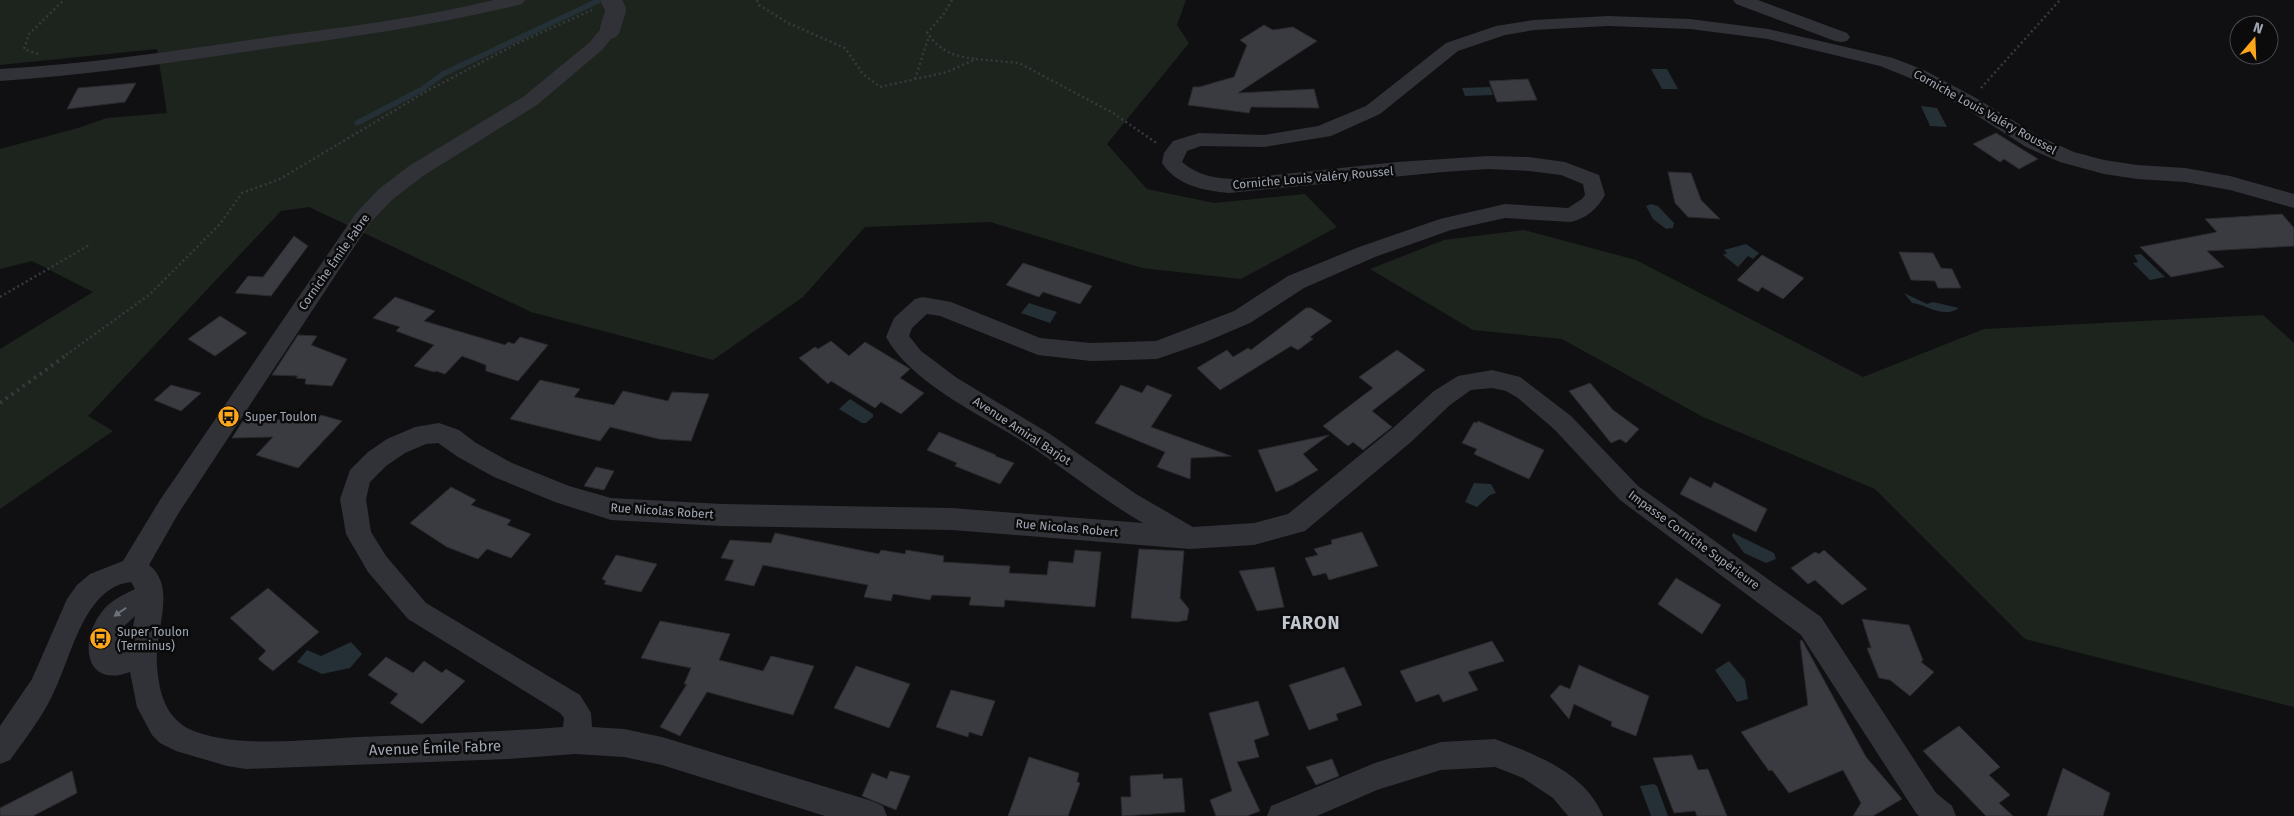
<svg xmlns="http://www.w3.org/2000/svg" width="2294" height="816" viewBox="0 0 2294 816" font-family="'Fira Sans',sans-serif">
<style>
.green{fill:#1c241d}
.water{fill:#252f36}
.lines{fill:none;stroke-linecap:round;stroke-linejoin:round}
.stream{stroke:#252f36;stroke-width:5.5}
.building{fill:#3a3b40;stroke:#2a2a2e}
.path-far1{stroke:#37393e;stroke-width:2.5;stroke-dasharray:2 3;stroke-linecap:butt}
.path{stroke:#37393e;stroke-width:4;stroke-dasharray:2.5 4.5;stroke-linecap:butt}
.minor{fill:#313237;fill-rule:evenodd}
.minor-bridge{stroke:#313237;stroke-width:20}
.oneway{fill:#6e727c}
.labels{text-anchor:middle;stroke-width:5;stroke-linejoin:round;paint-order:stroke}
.street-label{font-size:12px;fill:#a0a7b4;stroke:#0b0b0c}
.poi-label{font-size:12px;fill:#a0a7b4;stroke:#0b0b0c;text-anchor:start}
.near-street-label{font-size:15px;fill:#a0a7b4;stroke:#0b0b0c}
.district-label{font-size:18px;font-weight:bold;letter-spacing:1px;fill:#c1c6cf;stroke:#0b0b0c}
</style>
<rect width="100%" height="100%" fill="#101012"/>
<!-- green -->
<g class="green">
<path d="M0 0H1186L1177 25 1189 43 1107 144 1147 189 1214 203 1305 194 1337 227 1241 279 1142 268 990 222 865 227 803 297 713 360 531 312 309 207 281 211 88 416 113 431 0 509V349L93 292 32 261 0 269V149L78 128 107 118 167 113 157 49 0 65Z"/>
<path d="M1524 230 1636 260 1863 377 1984 329 2263 315 2294 343V707L2025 639 1875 489 1703 417 1562 339 1473 330 1370 269 1444 240Z"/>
</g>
<!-- water -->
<g class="water">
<path d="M1651 69H1667L1678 89H1662Z"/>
<path d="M1490 87 1493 95 1465 96 1462 88Z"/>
<path d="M1921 106 1937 108 1947 127 1930 126Z"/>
<path d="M1651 204 1658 206 1674 223 1673 228 1666 229 1653 219 1646 206Z"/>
<path d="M1746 244 1759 253 1753 259 1748 256 1738 267 1723 255 1727 253 1724 250Z"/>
<path d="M2141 254 2165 277 2150 280 2133 263 2138 262 2134 255Z"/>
<path d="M1904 293 1927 304 1933 302 1959 308C1943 319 1928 305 1912 303Z"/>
<path d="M1029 303 1057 312 1050 323 1021 313Z"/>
<path d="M850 399 873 414V417L866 423H862L839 409Z"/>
<path d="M1474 483 1491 484 1496 493 1490 495 1477 507 1465 502Z"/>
<path d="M1733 533 1774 553 1776 559 1766 563 1744 553 1732 536Z"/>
<path d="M351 642 362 654 350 668 322 674 297 662 307 650 321 656Z"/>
<path d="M1729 661 1745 680 1748 699 1737 702 1715 670Z"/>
<path d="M1654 784 1657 786 1668 816H1651L1640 786Z"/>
</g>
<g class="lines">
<!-- stream -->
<path class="stream" d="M357 123 421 90 443 74 600 0"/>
</g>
<!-- building -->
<g class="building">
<path d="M1264 25 1273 30 1293 27 1317 41 1238 93 1314 89 1319 108 1251 107 1249 113 1188 105 1193 87H1199L1234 77 1247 45 1240 40Z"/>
<path d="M1528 79 1537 100 1497 102 1489 81Z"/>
<path d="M136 83 125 102 67 109 78 88Z"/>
<path d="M1996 133 2038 159 2019 169 2004 159 2000 162 1973 144Z"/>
<path d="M1668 172 1691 173 1701 200 1720 219 1688 217 1675 203Z"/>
<path d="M2282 214 2294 228V246L2207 251 2224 267 2171 277 2140 247 2217 232 2205 219Z"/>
<path d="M294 236 308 246 271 296 235 293 248 276 263 277Z"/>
<path d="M1899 252 1933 253 1941 268 1952 269 1961 288H1938L1935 281 1911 280Z"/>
<path d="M1762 255 1804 278 1783 299 1762 287 1758 292 1737 280Z"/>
<path d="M1023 263 1092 286 1080 304 1043 292 1039 297 1006 285Z"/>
<path d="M395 297 435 311 424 321 505 345 508 342 514 344 520 337 548 345 518 381 486 371V365L462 356 445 374 436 371 434 372 414 366 434 345 396 331 400 327 373 318Z"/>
<path d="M1306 308H1311L1332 321 1310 337 1313 339 1298 350 1291 346 1220 390 1197 368 1227 350 1233 357 1248 348 1251 350Z"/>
<path d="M220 316 247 333 215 356 188 339Z"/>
<path d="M298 335 317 336 311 345 347 359 332 386 305 384 306 379 296 378 298 376 272 375Z"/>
<path d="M831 341 849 356 865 342 910 369 900 378 924 393 901 414 881 402 875 408 831 381 828 384 799 358 815 347 818 349Z"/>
<path d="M1397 350 1425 370 1372 411 1392 427 1363 450 1353 442 1348 446 1323 426 1373 388 1359 377Z"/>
<path d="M540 380 580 389 574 397 614 405 623 391 668 401 672 392 709 394 691 441 659 439 610 427 600 441 510 419Z"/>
<path d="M1590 383 1613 410 1639 429 1626 443 1620 439 1611 443 1569 391Z"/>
<path d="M171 385 201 393 181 411 154 400Z"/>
<path d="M1121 385 1142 393 1147 385 1172 395 1151 427 1231 456 1191 458 1190 479 1157 467 1165 452 1095 423Z"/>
<path d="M321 415 342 421 298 468 256 455 273 437 232 438 244 419 289 420 292 417 314 423Z"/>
<path d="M1478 421 1544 450 1529 479 1474 454 1477 449 1462 443 1474 422 1477 423Z"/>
<path d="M939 432 996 455 995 456 1014 463 1000 484 955 466 957 463 927 450Z"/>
<path d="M1329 435 1303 454 1318 470 1292 485 1276 492 1258 450Z"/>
<path d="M596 467 614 471 604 490 584 486Z"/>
<path d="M1690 477 1711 488 1714 482 1767 509 1756 532 1680 494Z"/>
<path d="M451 487 476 500 471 505 511 520 507 525 531 534 511 558 487 549 478 559 447 547 410 523Z"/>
<path d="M1362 532 1378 566 1329 580 1326 573 1313 576 1305 558 1318 555 1314 549 1332 544 1331 540Z"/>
<path d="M775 533 879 554 881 550 905 554 906 550 944 556 943 562 1010 566 1009 573 1047 575 1049 561 1073 563 1075 550 1101 552 1095 607 1005 600 1004 607 969 605 971 597 932 595 930 600 893 594 891 601 864 597 868 585 763 565 754 586 725 580 734 560 721 558 730 540 771 543Z"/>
<path d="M1139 549 1184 551 1180 598 1189 609 1187 620 1177 622 1131 618Z"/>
<path d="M1824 550 1867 589 1842 605 1815 580 1808 584 1791 568 1815 552 1819 554Z"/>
<path d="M616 555 657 564 641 592 604 584 606 581 602 579Z"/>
<path d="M1274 567 1284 607 1257 611 1239 571Z"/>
<path d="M1676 578 1721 605 1702 634 1658 604Z"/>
<path d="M268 588 319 632 273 671 258 659 266 651 230 618Z"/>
<path d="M1862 619 1909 625 1923 660 1921 662 1934 672 1910 696 1890 680 1879 678 1867 648H1871Z"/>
<path d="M660 621 730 634 719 660 763 671 771 656 814 666 793 715 707 692 680 736 660 727 687 684H684L691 668 641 658Z"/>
<path d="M1802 640 1866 757 1902 799 1873 816H1853L1861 803 1843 770 1789 793 1772 770 1769 771 1741 732 1808 705 1800 641Z"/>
<path d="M1492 641 1504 661 1468 672 1478 690 1443 702 1439 694 1416 702 1400 671Z"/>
<path d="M386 657 413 673 424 661 442 673 446 669 465 681 422 724 390 703 398 694 368 675Z"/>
<path d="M1579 665 1649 696 1636 736 1611 726 1612 722 1574 704 1569 719 1550 696 1560 685 1570 689Z"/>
<path d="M856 666 910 684 889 728 834 708Z"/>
<path d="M1344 667 1362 705 1336 714 1338 720 1309 730 1289 685Z"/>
<path d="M951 690 995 701 982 736 969 732 968 737 936 727Z"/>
<path d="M1258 701 1269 735 1254 740 1259 757 1237 762 1260 811 1247 816H1216L1210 800 1232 791 1209 713Z"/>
<path d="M1959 726 2000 767 1989 775 2010 795 1999 803 2013 816H1986L1923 751Z"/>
<path d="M1692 755 1698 770 1708 769 1727 816H1697L1695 811 1674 813 1653 758Z"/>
<path d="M1029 757 1079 773 1077 782 1080 783 1068 816H1008Z"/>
<path d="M1332 759 1339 776 1316 785 1306 767Z"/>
<path d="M2063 768 2110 793 2103 816H2047Z"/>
<path d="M72 771 77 793 33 816H0V808Z"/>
<path d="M890 771 910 776 896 810 862 796 872 773 887 779Z"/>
<path d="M1163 774V779L1182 778 1185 812 1122 816 1121 797H1131L1130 776Z"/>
</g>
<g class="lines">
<!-- path-far1 -->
<g class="path-far1">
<path d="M757 0 759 5 788 23 845 48 863 74 880 87 947 72 976 59 1019 63 1113 113 1158 144"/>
<path d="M952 0 943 15 927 33C940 51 953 56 975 59"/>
<path d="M38 54 24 49 29 34 64 0"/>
<path d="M915 79 929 36"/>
<path d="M1981 88 2060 0"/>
<path d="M0 297 91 244"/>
<path d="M66 355 149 295 220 224 242 193 280 179 427 91 520 42 592 10"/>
</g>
<!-- path -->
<path class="path" d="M0 403 68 354"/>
<!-- minor -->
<g class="minor">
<path d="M494 0H525L522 4C437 25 351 37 264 49 176 62 89 75 0 81V69C91 64 180 50 270 37 345 27 420 18 494 0Z"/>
<path d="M1733 0H1758L1847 33 1850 37 1847 41 1841 42 1835 41 1736 4Z"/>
<path d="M1608 16 1690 19 1768 29 1893 58 1924 70 1976 98 2040 137 2074 152 2104 160 2137 165 2185 168 2230 176 2294 194V208L2230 190 2185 182 2137 179 2104 174 2060 162 2026 147 1962 106 1910 78 1880 66 1768 39 1690 29 1608 26 1534 30 1505 35 1458 51 1380 114 1331 136 1264 147 1201 146 1187 151 1182 162C1198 176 1217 179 1238 179L1397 162 1488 156 1529 157 1565 162 1599 175 1605 195C1597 209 1587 218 1571 222L1505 218 1451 230 1375 257 1304 288 1250 323 1203 343 1157 359 1091 361 1038 355 940 316 927 314 912 328 909 336 921 351 957 378 1050 434 1136 494 1193 527 1254 523 1288 514 1393 428 1434 391 1458 376 1492 370 1520 377 1571 416 1638 486 1821 617 1936 793 1952 806 1956 816H1919L1916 813 1801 635 1620 500 1555 430 1518 398 1506 391 1492 388 1471 390 1450 405 1411 442 1305 531 1254 545 1190 549 952 530 722 526 611 520 555 502 494 477 458 457 438 443 426 444 405 453 386 466 370 482 366 499 371 532 386 556 426 603 580 695 591 713 592 727 624 729 662 737 872 801 883 806 887 816H825L662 765 624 757 575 754 508 759 246 769 227 766 176 751 160 743 152 735 137 707 130 672C85 689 79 642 101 613 109 601 123 595 135 589L131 582C83 587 71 660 52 696 41 719 25 739 10 760L0 764V726L32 679 67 599 77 585 90 574 123 561 160 500 356 213 379 189 409 166 523 97 590 42 604 25H616L619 29 602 50 537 105 423 176 393 199 370 223 178 514 149 565C175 585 158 624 157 651 156 665 158 679 161 692 165 707 173 720 187 728 231 750 311 739 359 737 427 734 496 732 563 727L564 718 560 713 408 619 368 572 346 534 340 499 350 470 368 452 387 439 415 427 439 423 459 430 476 443 512 463 569 486 611 498 722 504 952 508 1143 523C1105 501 1070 473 1033 448 988 418 912 385 886 337L894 318 915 299 923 297 951 302 1040 338 1091 343 1156 341 1234 311 1288 276 1359 247 1440 219 1505 204 1568 208 1582 199 1585 195 1583 184 1561 175 1529 171 1488 169 1443 172 1229 193C1204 191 1176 185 1162 163L1164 153 1173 141 1199 133 1264 135 1318 126 1366 106 1446 43 1496 26 1534 20ZM135 616 130 644 115 650 119 631Z"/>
<path d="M1495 739C1536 755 1585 772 1603 816H1568L1553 798 1523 778 1495 767 1441 770 1377 790 1317 816H1267L1271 806 1375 763 1441 742Z"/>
</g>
<!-- minor-bridge -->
<path class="minor-bridge" d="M610 29 616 10 611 0"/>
</g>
<!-- one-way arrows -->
<defs><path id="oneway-solid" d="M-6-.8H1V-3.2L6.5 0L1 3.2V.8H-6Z" transform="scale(1.25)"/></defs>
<use class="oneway" href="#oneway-solid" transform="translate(120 612) rotate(145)"/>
<!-- icons -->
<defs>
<symbol id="bus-disc" viewBox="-11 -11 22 22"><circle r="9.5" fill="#ffa71a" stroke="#0b0b0c"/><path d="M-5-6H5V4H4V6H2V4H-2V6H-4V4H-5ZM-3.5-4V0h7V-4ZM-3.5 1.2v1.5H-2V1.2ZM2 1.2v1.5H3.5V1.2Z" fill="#111"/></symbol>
</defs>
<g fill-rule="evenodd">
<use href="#bus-disc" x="216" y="404" width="25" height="25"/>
<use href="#bus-disc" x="88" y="626" width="25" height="25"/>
</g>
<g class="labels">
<!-- street labels -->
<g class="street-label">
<text transform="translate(1985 112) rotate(29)" y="4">Corniche Louis Valéry Roussel</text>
<text transform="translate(1313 178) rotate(-5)" y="4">Corniche Louis Valéry Roussel</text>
<text transform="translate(334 262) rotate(-55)" y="4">Corniche Émile Fabre</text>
<text transform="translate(1022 431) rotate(33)" y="4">Avenue Amiral Barjot</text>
<text transform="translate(662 511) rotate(4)" y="4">Rue Nicolas Robert</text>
<text transform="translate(1067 528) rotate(5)" y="4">Rue Nicolas Robert</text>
<text transform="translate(1694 540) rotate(36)" y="4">Impasse Corniche Supérieure</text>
</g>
<!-- poi labels -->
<g class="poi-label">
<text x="245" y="421">Super Toulon</text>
<text x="117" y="636">Super Toulon<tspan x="117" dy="14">(Terminus)</tspan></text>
</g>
<!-- near-street labels -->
<g class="near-street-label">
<text transform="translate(435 748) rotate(-2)" y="5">Avenue Émile Fabre</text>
</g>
<!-- district labels -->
<g class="district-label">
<text x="1311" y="629">FARON</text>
</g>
</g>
<!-- north arrow -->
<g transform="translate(2254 40) rotate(19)"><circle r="24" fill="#0b0b0c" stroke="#47494f"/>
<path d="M0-4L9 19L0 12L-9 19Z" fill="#ffa71a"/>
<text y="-8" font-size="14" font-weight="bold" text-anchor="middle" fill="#a0a7b4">N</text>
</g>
</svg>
